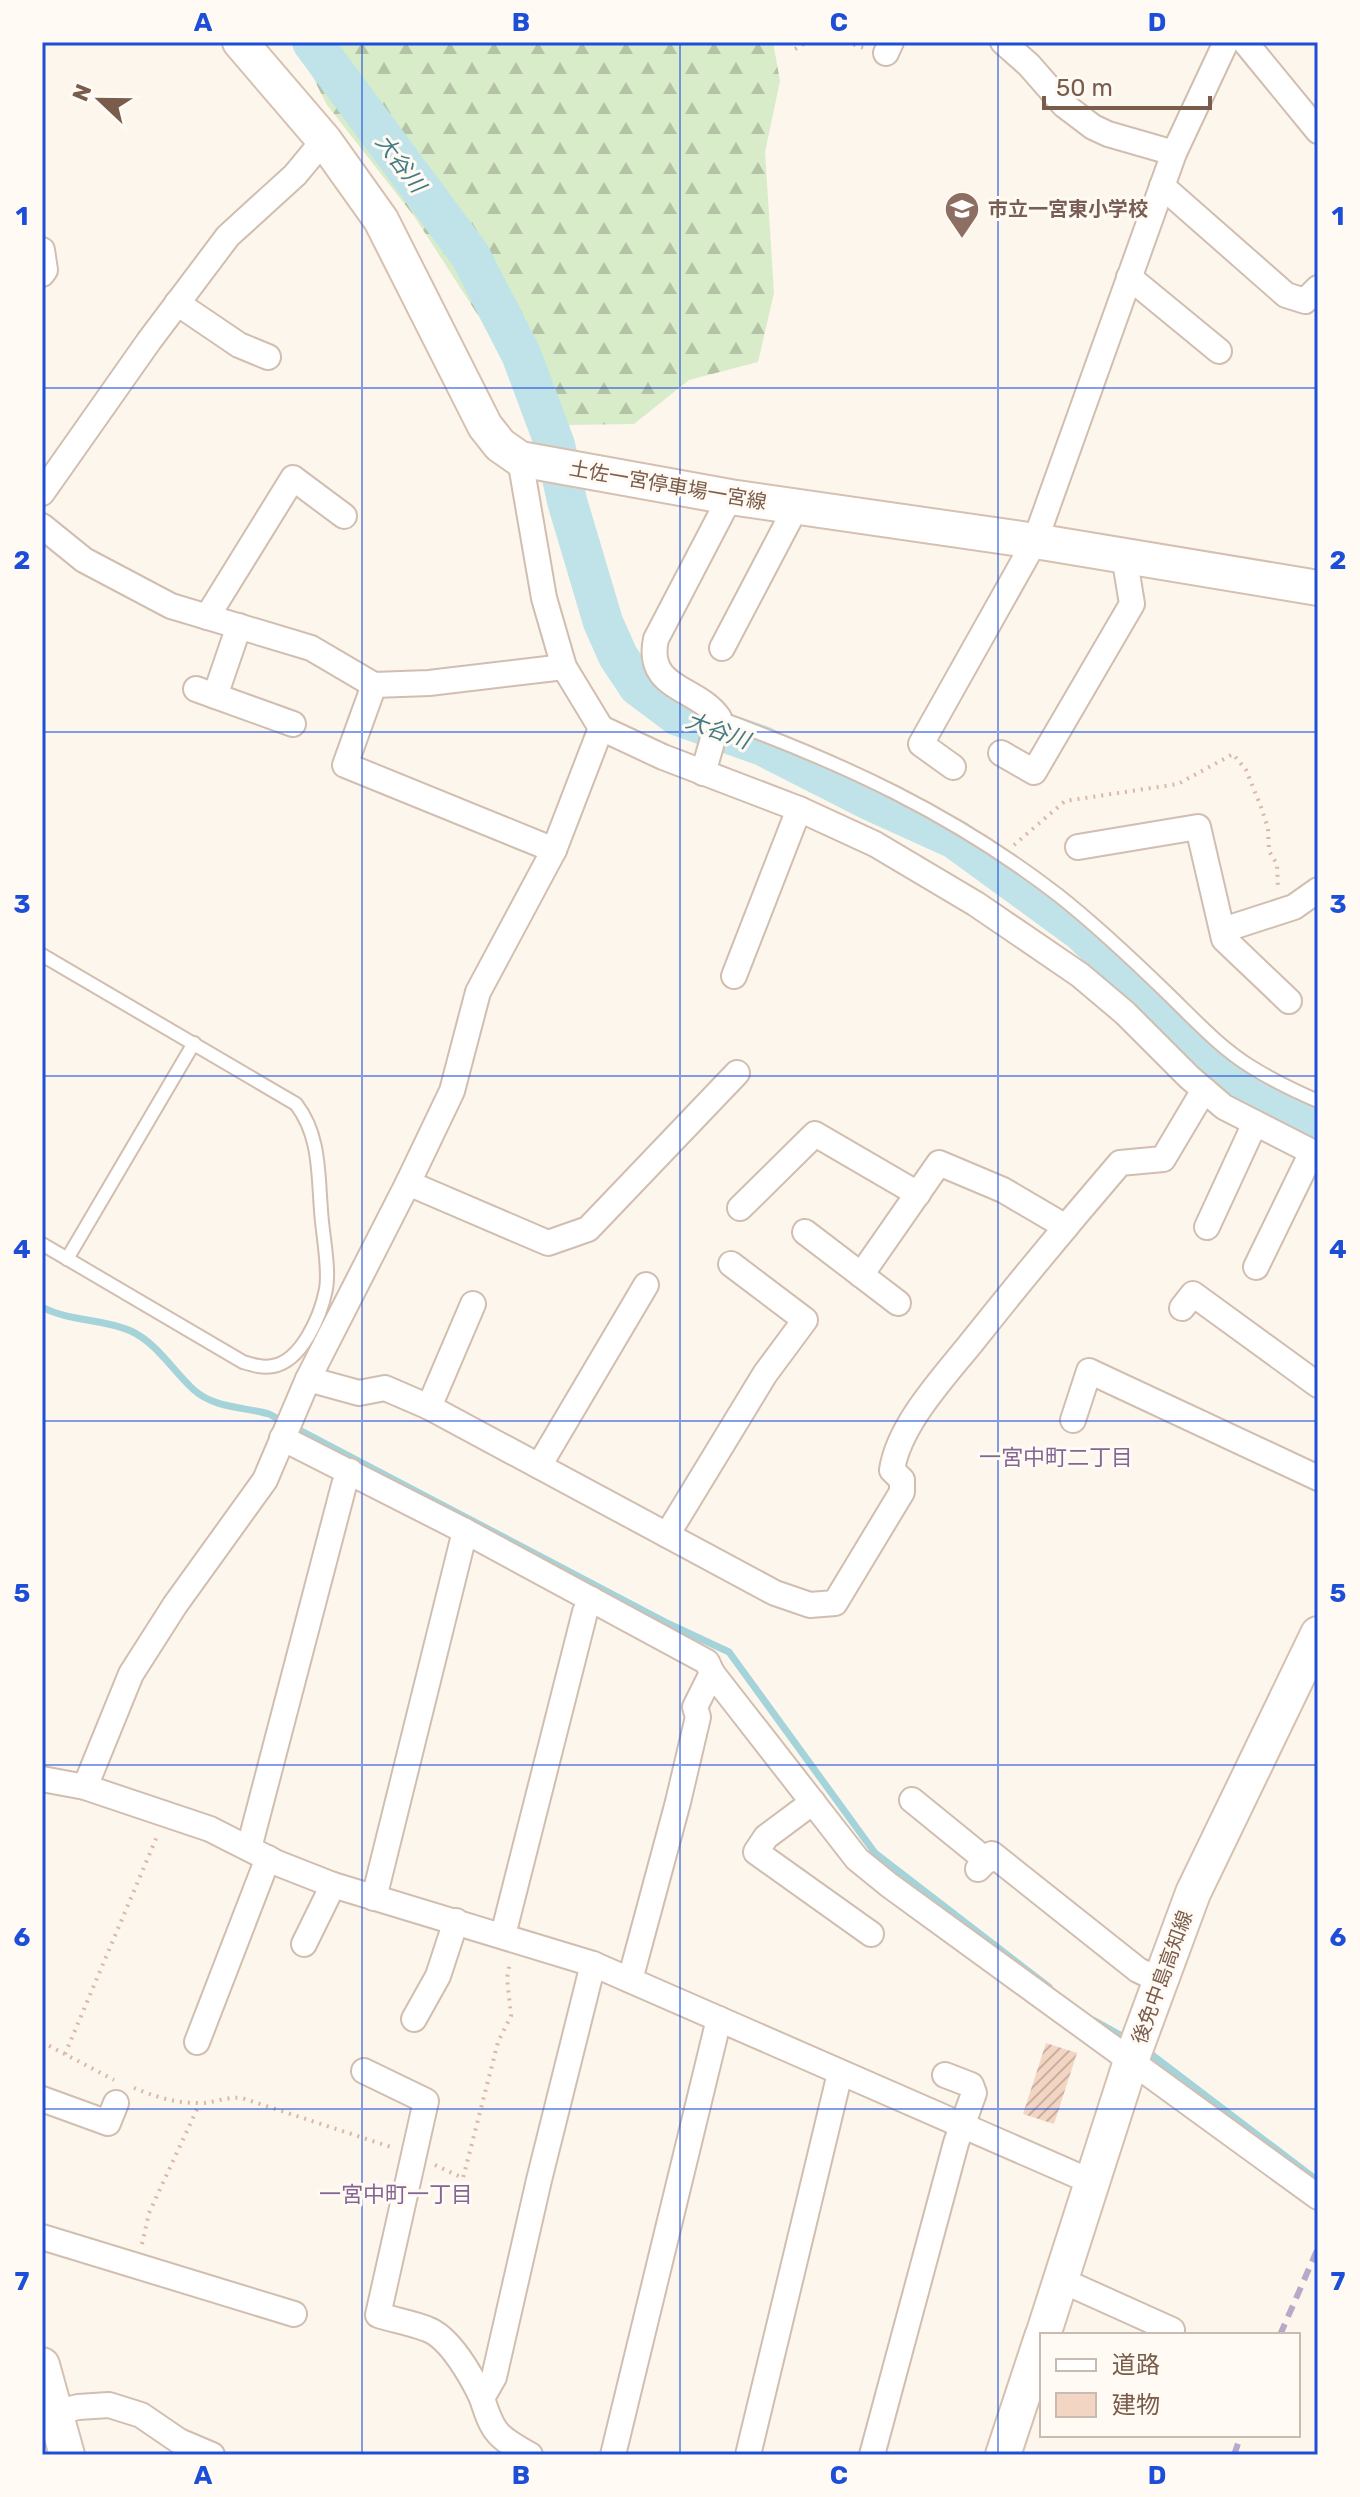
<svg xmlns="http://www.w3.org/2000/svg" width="1360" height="2497" viewBox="0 0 1360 2497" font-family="Rubik,'Noto Sans JP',sans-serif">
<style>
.forest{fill:url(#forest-firs)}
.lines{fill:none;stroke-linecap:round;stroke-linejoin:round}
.stream{stroke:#a5d3da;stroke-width:7}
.river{stroke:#bfe3e8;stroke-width:40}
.building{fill:url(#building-hatch)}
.service-casing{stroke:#d1beb0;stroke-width:16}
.minor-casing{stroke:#d1beb0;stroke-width:28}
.secondary-casing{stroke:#d6c0b0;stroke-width:38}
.path{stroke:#d9b8a5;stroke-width:4;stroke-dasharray:2 6;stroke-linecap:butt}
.service{stroke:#fff;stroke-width:12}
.minor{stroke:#fff;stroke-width:24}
.secondary{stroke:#fff;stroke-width:34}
.rail{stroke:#b9a8c9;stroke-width:6;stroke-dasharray:12 8;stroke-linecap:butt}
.grid{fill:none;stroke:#1d4ed8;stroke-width:2;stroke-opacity:0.55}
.labels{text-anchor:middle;stroke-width:6;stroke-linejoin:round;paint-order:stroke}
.education-label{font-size:20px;font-weight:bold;fill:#785e54;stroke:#fffaf3;text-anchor:start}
.street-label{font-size:20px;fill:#7a5c4d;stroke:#fffaf3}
.water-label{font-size:22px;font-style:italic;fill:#437c86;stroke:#fffaf3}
.neighbourhood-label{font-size:22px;fill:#846695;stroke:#fffaf3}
.neatline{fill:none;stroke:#1d4ed8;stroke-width:3}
.grid-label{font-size:26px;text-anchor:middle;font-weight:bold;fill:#1d4ed8}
</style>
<defs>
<pattern id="forest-firs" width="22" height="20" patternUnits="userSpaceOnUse" patternTransform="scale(2)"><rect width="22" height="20" fill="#d8ecc9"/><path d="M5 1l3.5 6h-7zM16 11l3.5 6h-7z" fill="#b4c2a5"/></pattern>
<pattern id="building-hatch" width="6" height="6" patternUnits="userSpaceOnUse" patternTransform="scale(2)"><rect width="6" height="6" fill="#f3d5c3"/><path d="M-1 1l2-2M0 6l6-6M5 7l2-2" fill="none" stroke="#cab0a1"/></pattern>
</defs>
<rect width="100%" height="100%" fill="#fdf6ec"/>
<!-- forest -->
<path class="forest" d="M295 42H773L780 81 765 152 774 293 758 362 689 380 634 424 564 425 516 374 414 216 327 105Z"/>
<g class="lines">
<!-- stream -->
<g class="stream">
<path d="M42 1307C70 1322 102 1318 131 1331 158 1344 172 1370 194 1390 214 1408 244 1407 269 1414L669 1624 729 1652 875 1853 1049 1987"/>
<path d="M1095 2021 1129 2040"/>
<path d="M1147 2051 1318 2181"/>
</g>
<!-- river -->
<path class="river" d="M312 42 470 255 521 354 555 445 567 501 603 622 618 656 638 686 678 716 763 746 869 800 955 839 1081 931 1242 1085 1268 1103 1318 1126"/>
</g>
<!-- building -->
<path class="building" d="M1046 2043 1077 2053 1054 2124 1023 2114Z"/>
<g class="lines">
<defs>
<g id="service">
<path d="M719 718C843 763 953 814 1058 895 1096 925 1131 958 1166 992 1194 1019 1220 1048 1253 1068 1274 1081 1295 1091 1318 1101"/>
<path d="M42 955 296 1104C320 1135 318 1173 321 1210 322 1232 330 1268 326 1289 321 1315 302 1361 273 1366 262 1368 253 1365 243 1362L42 1244"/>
<path d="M67 1259 194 1043"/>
</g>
<g id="minor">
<path d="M1003 42 1029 65 1064 105 1093 127 1108 134 1174 153"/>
<path d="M1245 42 1318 131"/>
<path d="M886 53 891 42"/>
<path d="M1162 186 1286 295 1305 301 1318 288"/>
<path d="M42 250 45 270 42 274"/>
<path d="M1129 277 1219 351"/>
<path d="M177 303 239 345 268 357"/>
<path d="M520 459 544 598 564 667 601 728 663 757 799 809 875 844 976 904 1080 975 1125 1013 1189 1077 1224 1107 1318 1155"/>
<path d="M42 493 149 341 228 236 295 175 324 140"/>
<path d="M42 526 84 560 171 606 311 648 374 685 429 683 564 667"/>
<path d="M207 617 293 478 344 516"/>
<path d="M722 648 796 507"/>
<path d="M374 685 345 765 554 850"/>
<path d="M196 689 293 724"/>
<path d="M215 696 239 626"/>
<path d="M1001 753 1034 772 1132 604 1124 555"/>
<path d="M953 767 921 744 1035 541 1174 153 1226 42"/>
<path d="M703 773 719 718C697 686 645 690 656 639L730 497"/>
<path d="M1078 847 1198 827 1224 939 1289 1001"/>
<path d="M1223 930 1294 907 1318 890"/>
<path d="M734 976 799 809"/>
<path d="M408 1183 548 1243 588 1229 737 1073"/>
<path d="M740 1208 815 1134 918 1194"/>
<path d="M1207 1227 1255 1123"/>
<path d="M805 1232 898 1303"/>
<path d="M1256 1267 1312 1152"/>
<path d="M861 1275 939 1163 1003 1190 1066 1227"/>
<path d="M1182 1308 1193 1294 1318 1385"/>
<path d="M308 1379 408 1183 452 1091 478 992 554 850 601 728"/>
<path d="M429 1407 473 1304"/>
<path d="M1073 1420 1089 1371 1318 1478"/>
<path d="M282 1438 465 1531 707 1662 712 1673 695 1707 698 1717 678 1802 630 1980"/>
<path d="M539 1466 646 1285"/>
<path d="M667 1535 765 1374 805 1320 731 1264"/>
<path d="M712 1673 857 1859 889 1885 1318 2197"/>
<path d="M42 1779 85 1787 210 1829 277 1863 333 1885 593 1964 1092 2182"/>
<path d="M85 1787 131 1674 175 1605 265 1480 308 1379 359 1393 385 1388 429 1407 775 1593 810 1605 835 1603 902 1492V1480L892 1470C899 1423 947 1374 976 1337 1023 1278 1071 1220 1120 1163L1163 1159 1204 1090"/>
<path d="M912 1800 987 1861"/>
<path d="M813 1802 766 1837 756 1852 871 1934"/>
<path d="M249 1848 344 1485 350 1471"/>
<path d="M978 1869 992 1854 1138 1970 1159 1980"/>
<path d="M374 1898 465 1531"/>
<path d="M503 1935 585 1612 591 1599"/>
<path d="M304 1944 333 1885"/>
<path d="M414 2019 438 1976 456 1921"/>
<path d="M197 2042 268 1858"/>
<path d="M364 2071 426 2101 378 2315C394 2320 412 2323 427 2329 450 2337 472 2377 482 2398"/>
<path d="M42 2099 108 2123 116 2103"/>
<path d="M42 2237 294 2314"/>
<path d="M1061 2280 1172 2330"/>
<path d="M42 2416 78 2407 109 2405 141 2415 179 2441 212 2455"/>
<path d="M530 2455C498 2437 493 2434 482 2398L494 2377 539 2180 593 1964"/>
<path d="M613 2455 719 2019"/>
<path d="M748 2455 840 2073"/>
<path d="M872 2455 956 2143 974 2093 971 2085 945 2075"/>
</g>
<g id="secondary">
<path d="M240 42 324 140 381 220 485 426 500 445 520 459 730 497 1035 541 1318 588"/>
<path d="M1043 2335 1131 2061 1193 1893 1318 1634"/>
<path d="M42 2365 67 2455"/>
<path d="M1003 2455 1042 2337"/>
</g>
</defs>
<!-- service casing -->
<use href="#service" class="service-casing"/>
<!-- minor casing -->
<use href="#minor" class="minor-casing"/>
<!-- secondary casing -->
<use href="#secondary" class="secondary-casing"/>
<!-- path -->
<g class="path">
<path d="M846 42 864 48"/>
<path d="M795 49 807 42"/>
<path d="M1014 845 1065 801 1178 784 1233 754 1246 770 1261 807 1268 828 1269 851 1277 864 1278 889"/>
<path d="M42 2042 114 2080"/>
<path d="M65 2054 158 1834"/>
<path d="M134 2088C153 2096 175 2103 197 2103 213 2104 226 2096 242 2098L394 2148"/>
<path d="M435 2165 463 2178 498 2042 511 2016 507 1978 510 1962"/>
<path d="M142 2244 149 2213 199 2105"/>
</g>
<!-- service -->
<use href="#service" class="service"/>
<!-- minor -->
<use href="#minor" class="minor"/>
<!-- secondary -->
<use href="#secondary" class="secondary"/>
<!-- rail -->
<g class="rail">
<path d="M1280 2335 1318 2248"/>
<path d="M1234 2455 1241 2435"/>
</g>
</g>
<!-- grid -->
<path class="grid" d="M362 42V2455M680 42V2455M998 42V2455M42 388H1318M42 732H1318M42 1076H1318M42 1421H1318M42 1765H1318M42 2109H1318"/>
<!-- icons -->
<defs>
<symbol id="school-pin" viewBox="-11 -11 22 30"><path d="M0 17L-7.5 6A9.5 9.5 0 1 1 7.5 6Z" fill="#8d6e63" stroke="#fffaf3"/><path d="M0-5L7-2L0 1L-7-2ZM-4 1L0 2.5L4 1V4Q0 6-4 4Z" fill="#fff"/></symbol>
</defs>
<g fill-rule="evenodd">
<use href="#school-pin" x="942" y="189" width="40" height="54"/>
</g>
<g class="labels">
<!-- education labels -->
<g class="education-label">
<text x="988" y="216">市立一宮東小学校</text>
</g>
<!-- street labels -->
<g class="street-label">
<text transform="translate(668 485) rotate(10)" y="7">土佐一宮停車場一宮線</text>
<text transform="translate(1162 1977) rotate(-70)" y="7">後免中島高知線</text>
</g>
<!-- water labels -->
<g class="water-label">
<text transform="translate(401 163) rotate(53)" y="8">大谷川</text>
<text transform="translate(718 730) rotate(20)" y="8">大谷川</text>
</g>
<!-- neighbourhood labels -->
<g class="neighbourhood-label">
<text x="1056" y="1465">一宮中町二丁目</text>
<text x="396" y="2202">一宮中町一丁目</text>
</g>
</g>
<!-- border -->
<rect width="1360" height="2497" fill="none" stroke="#fffaf3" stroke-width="88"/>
<!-- legend -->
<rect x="1040" y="2333" width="260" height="104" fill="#fffaf3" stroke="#cabbb1" stroke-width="2"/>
<rect x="1056" y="2359" width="40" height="12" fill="#ffffff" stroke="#cabbb1" stroke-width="2"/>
<text x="1112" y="2373" font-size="24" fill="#7a5c4d">道路</text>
<rect x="1056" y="2393" width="40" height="24" fill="#f3d5c3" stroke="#cabbb1" stroke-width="2"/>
<text x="1112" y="2413" font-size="24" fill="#7a5c4d">建物</text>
<!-- north arrow -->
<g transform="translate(100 100) rotate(292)" stroke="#fffaf3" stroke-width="6" paint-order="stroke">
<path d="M0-6L14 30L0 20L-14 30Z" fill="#7a5c4d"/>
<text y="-12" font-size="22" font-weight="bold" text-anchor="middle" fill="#7a5c4d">N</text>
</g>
<!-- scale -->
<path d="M1044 96v12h166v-12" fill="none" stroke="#7a5c4d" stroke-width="4"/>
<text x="1056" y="96" font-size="24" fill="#7a5c4d" stroke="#fffaf3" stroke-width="6" paint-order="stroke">50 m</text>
<rect x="44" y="44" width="1272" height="2409" class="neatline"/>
<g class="grid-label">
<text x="203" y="31">A</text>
<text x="521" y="31">B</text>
<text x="839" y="31">C</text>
<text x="1157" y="31">D</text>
<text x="22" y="225">1</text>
<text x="1338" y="225">1</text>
<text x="22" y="569">2</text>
<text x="1338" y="569">2</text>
<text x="22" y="913">3</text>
<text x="1338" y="913">3</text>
<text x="22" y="1258">4</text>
<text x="1338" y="1258">4</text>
<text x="22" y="1602">5</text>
<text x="1338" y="1602">5</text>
<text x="22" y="1946">6</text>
<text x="1338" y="1946">6</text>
<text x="22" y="2290">7</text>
<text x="1338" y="2290">7</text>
<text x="203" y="2484">A</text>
<text x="521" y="2484">B</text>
<text x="839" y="2484">C</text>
<text x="1157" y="2484">D</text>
</g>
</svg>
